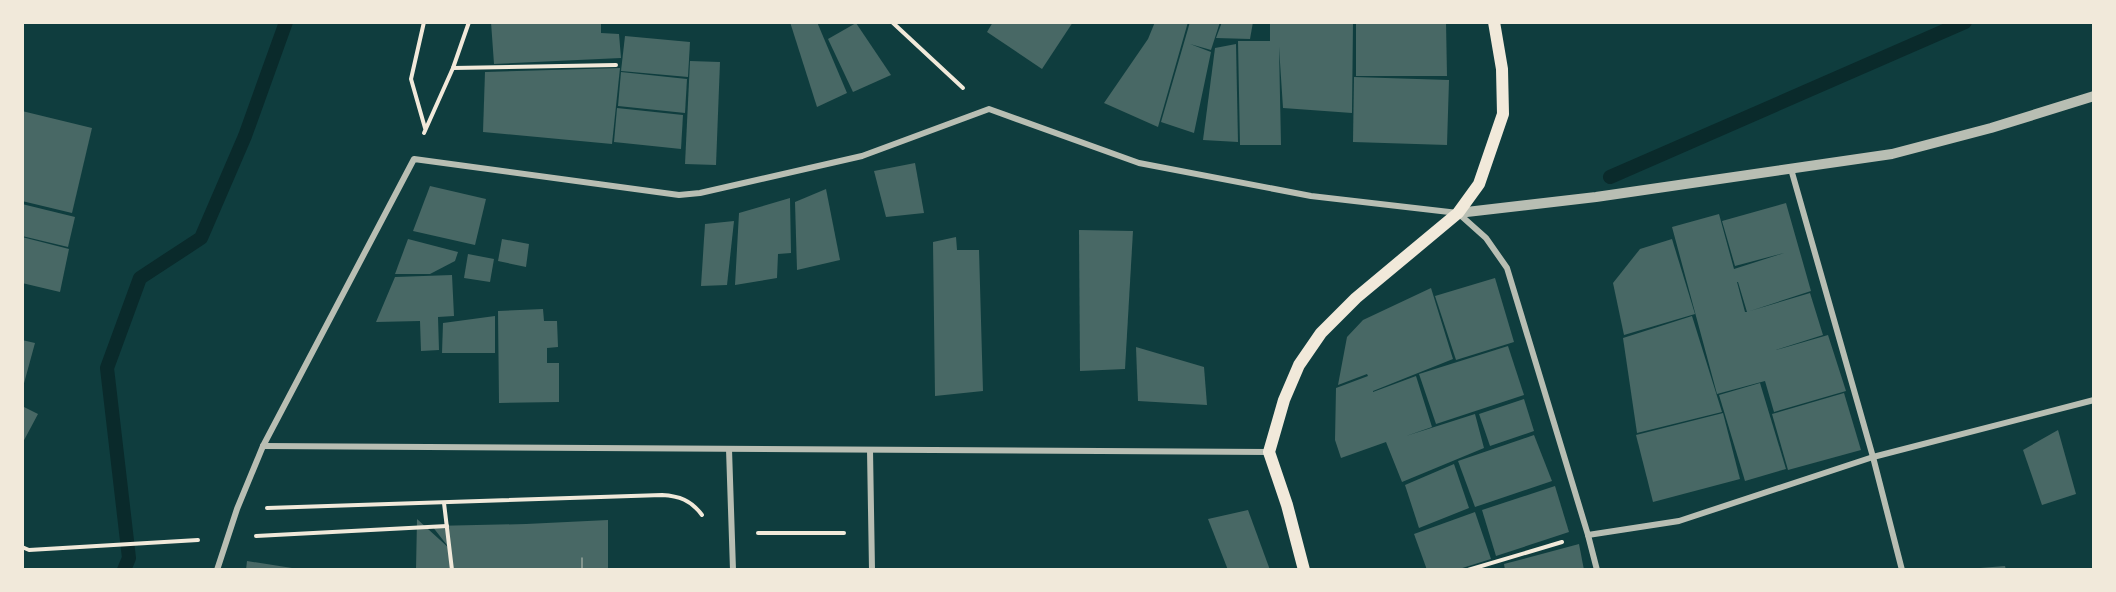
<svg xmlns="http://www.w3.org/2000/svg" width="2116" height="592" viewBox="0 0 2116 592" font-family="'Noto Serif',serif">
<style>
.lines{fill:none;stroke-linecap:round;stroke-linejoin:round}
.stream{stroke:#0a2a2b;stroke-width:14}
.building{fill:#486865;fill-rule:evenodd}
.path{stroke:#f1e9da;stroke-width:4}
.minor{stroke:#b8beb3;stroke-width:6}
.tertiary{stroke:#b8beb3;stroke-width:10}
.secondary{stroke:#f1e9da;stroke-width:12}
.tram{stroke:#97a49c;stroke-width:1.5}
</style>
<rect width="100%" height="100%" fill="#0f3d3e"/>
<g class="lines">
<!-- stream -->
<g class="stream">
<path d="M1610 177 1965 22"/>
<path d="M124 570 129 558 107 368 140 278 201 238 245 136 286 22"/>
</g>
</g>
<!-- building -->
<g class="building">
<path d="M491 22H601V33L619 34 621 58 494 64Z"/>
<path d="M790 22H817L847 93 817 107Z"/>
<path d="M993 22H1073L1042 69 987 32Z"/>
<path d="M1155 22H1188L1158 127 1104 103 1148 39Z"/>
<path d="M1190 22H1220L1211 50 1190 44 1211 52 1194 133 1161 122Z"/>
<path d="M1222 22H1253L1250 39 1216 38Z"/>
<path d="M1270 22H1353L1352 113 1283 108 1279 47 1281 145H1240L1238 41H1270Z"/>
<path d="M1356 22H1446L1447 76H1356Z"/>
<path d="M856 23 891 75 853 92 828 39Z"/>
<path d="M625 36 690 42 688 77 621 71Z"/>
<path d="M1236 44 1238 142 1203 140 1215 48Z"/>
<path d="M690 61 720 62 716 165 685 164Z"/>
<path d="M620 68 612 144 483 132 485 72Z"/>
<path d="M621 72 687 79 685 113 618 106Z"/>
<path d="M1354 77 1449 80 1447 145 1353 142Z"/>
<path d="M617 108 683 115 681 149 614 142Z"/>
<path d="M22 111 92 128 72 213 22 201Z"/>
<path d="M915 163 924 213 886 217 874 171Z"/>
<path d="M430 186 486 199 475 245 413 231Z"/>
<path d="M826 189 840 260 797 270 795 202Z"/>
<path d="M790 198 791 253 778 254 777 278 735 285 739 213Z"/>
<path d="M1786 203 1811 291 1750 311 1810 293 1823 335 1776 350 1828 335 1846 391 1774 412 1765 381 1717 394 1672 227 1719 214 1734 269 1784 253 1735 266 1722 221ZM1737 282H1738L1747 312H1745Z"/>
<path d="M22 204 75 217 68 247 22 236Z"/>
<path d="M734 221 727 285 701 286 705 224Z"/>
<path d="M1079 230 1133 231 1125 369 1080 371Z"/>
<path d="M22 237 69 249 60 292 22 283Z"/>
<path d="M956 237 957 250H979L983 391 935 396 933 242Z"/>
<path d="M408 239 458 252 455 261 430 274H395Z"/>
<path d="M502 239 529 244 526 267 498 261Z"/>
<path d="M1672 239 1695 314 1624 335 1613 283 1640 249Z"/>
<path d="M468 254 494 259 490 282 464 278Z"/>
<path d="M452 275 454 316 438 317 439 350 421 351 420 321 376 322 395 277Z"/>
<path d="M1495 278 1514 342 1456 360 1435 296Z"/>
<path d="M1431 288 1453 359 1373 391V392L1416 376 1432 427 1406 436 1475 414 1484 448 1402 482 1386 442 1341 458 1335 440 1336 388 1368 376 1367 374 1338 385 1347 337 1363 320Z"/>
<path d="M543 309 544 321H557L558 347 547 348V363H559V402L499 403 498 311Z"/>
<path d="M495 316V353H442L443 323Z"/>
<path d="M1692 316 1722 412 1637 433 1623 338Z"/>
<path d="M22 340 35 343 23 387H22Z"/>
<path d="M1508 346 1524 395 1436 424 1419 374Z"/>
<path d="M1136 347 1204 367 1207 405 1138 401Z"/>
<path d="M1760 383 1786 469 1745 481 1719 395Z"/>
<path d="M1844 393 1861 450 1788 470 1772 414Z"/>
<path d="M1524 399 1534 431 1490 446 1479 414Z"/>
<path d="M22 406 38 414 22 444Z"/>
<path d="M1723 413 1740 479 1653 502 1636 435Z"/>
<path d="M2058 430 2076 494 2042 505 2023 450Z"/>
<path d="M1534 435 1552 481 1475 507 1458 461Z"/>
<path d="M1454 464 1469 508 1419 528 1405 485Z"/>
<path d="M1555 486 1569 532 1496 556 1482 510Z"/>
<path d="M1248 510 1270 570H1228L1208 519Z"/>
<path d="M1475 512 1491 559 1456 570H1427L1414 534Z"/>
<path d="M417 519 450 549 432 526 526 524 608 520V570H416Z"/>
<path d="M1579 544 1584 570H1505L1504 564Z"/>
<path d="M247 561 292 568V570H246Z"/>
<path d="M2005 566 2006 570H1980V568Z"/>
</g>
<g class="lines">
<!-- path -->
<g class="path">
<path d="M424 22 411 79 425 128"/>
<path d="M892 22 963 88"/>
<path d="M453 68 616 65"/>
<path d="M424 133 453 68 469 22"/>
<path d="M444 503 452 570"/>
<path d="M267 508 662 495C679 496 691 500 702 515"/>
<path d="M758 533H844"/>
<path d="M256 536 447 526"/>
<path d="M22 547 29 550 198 540"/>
<path d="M1468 570 1562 542"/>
</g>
<!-- minor -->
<g class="minor">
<path d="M1791 169 1873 457 1902 570"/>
<path d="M263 446 1269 452"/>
<path d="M729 449 733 570"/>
<path d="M870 450 872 570"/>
<path d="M1588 535 1679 521 1873 457 2094 400"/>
<path d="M217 570 237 509 263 446 414 159 679 195 700 193 862 156 989 109 1139 163 1311 196 1458 213 1486 238 1507 268 1588 535 1597 570"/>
</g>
<!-- tertiary -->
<path class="tertiary" d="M1458 213 1596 197 1892 154 1991 128 2094 96"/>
<!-- secondary -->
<path class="secondary" d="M1304 570 1287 505 1269 452 1284 400 1299 365 1321 333 1356 298 1458 213 1479 184 1503 114 1502 69 1494 22"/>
<!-- tram -->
<path class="tram" d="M582 570V558"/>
</g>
<!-- border -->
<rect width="2116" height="592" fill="none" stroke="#f1e9da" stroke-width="48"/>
</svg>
